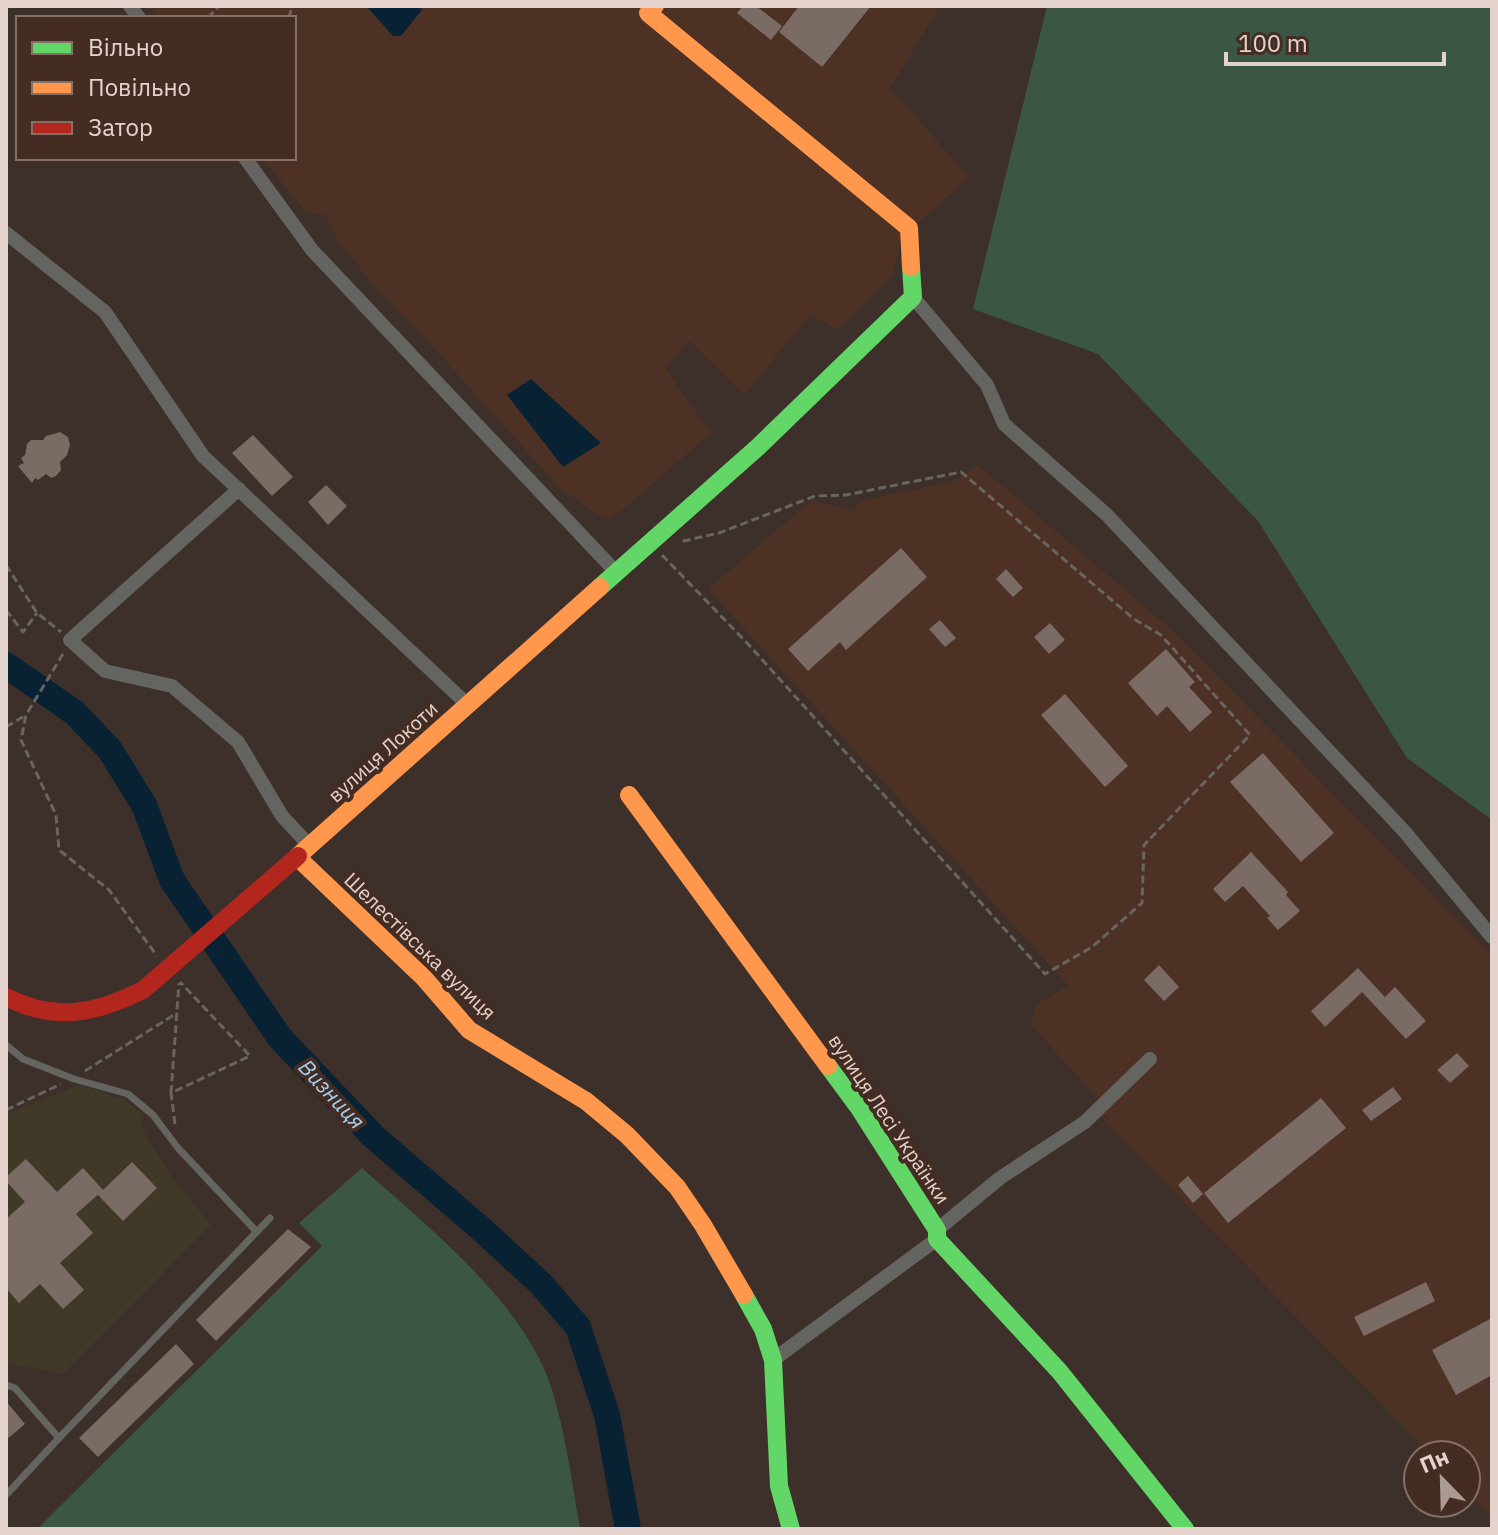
<svg xmlns="http://www.w3.org/2000/svg" width="1498" height="1535" viewBox="0 0 1498 1535" font-family="'IBM Plex Sans',sans-serif">
<style>
.built{fill:#4e3125}
.education{fill:#403928}
.green{fill:#3b5644}
.water{fill:#092233}
.lines{fill:none;stroke-linecap:round;stroke-linejoin:round}
.river{stroke:#092233;stroke-width:26}
.building{fill:#7a6b64}
.path{stroke:#686460;stroke-width:3;stroke-dasharray:8 4;stroke-linecap:butt}
.lane{stroke:#646460;stroke-width:7}
.street{stroke:#646460;stroke-width:14}
.fast{stroke:#63d668;stroke-width:18}
.slow{stroke:#ff974d;stroke-width:18}
.jam{stroke:#b3261e;stroke-width:18}
.labels{text-anchor:middle;stroke-width:8;stroke-linejoin:round;paint-order:stroke}
.street-label{font-size:20px;fill:#e3d3cc;stroke:#452c22}
.water-label{font-size:22px;font-style:italic;fill:#a0d2f8;stroke:#452c22}
</style>
<rect width="100%" height="100%" fill="#3d302a"/>
<!-- built -->
<g class="built">
<path d="M151 6H940L890 88 969 177 901 239 893 274 837 330 811 314 744 395 689 341 665 368 711 433 615 516 605 520 560 488 422 335 369 280 337 239 325 215 305 211 262 158H294V18H160Z"/>
<path d="M978 465 1172 630 1492 955V1517L1466 1490V1455H1431L1098 1114 1106 1107 1030 1024 1037 1004 1069 986 708 589 812 500 851 511 863 500 952 482Z"/>
</g>
<!-- education -->
<path class="education" d="M79 1085 123 1099 145 1116 140 1125 172 1178 211 1225 63 1374 6 1363V1117L10 1113Z"/>
<!-- green -->
<g class="green">
<path d="M1047 6H1492V820L1407 758 1258 521 1098 354 973 309Z"/>
<path d="M362 1168C427 1226 526 1304 552 1390 566 1435 572 1483 580 1529H37L322 1246 299 1223Z"/>
</g>
<!-- water -->
<g class="water">
<path d="M366 6H419L422 10 401 36H393Z"/>
<path d="M531 379 601 443 563 467 507 395Z"/>
</g>
<g class="lines">
<!-- river -->
<path class="river" d="M6 665 75 713 110 750 144 805 172 880 280 1038 374 1137 479 1227 541 1284 578 1327 607 1415 628 1529"/>
</g>
<!-- building -->
<g class="building">
<path d="M743 6H756L782 26 771 40 737 13Z"/>
<path d="M799 6H871L822 67 779 32Z"/>
<path d="M60 432 68 437 70 445 67 455 60 462 61 470 56 476 51 478 46 474 38 480 35 478 32 483 18 466 24 463 21 458 25 455 27 444 31 440H43L46 436Z"/>
<path d="M253 435 293 477 272 496 232 453Z"/>
<path d="M326 485 347 506 328 525 308 502Z"/>
<path d="M901 548 927 577 846 650 840 642 808 671 788 649Z"/>
<path d="M1006 569 1023 588 1013 597 996 579Z"/>
<path d="M940 620 956 638 945 647 929 629Z"/>
<path d="M1050 623 1065 640 1049 654 1034 637Z"/>
<path d="M1166 649 1195 682 1189 687 1212 712 1190 732 1167 706 1157 716 1128 683Z"/>
<path d="M1065 694 1128 766 1105 787 1041 715Z"/>
<path d="M1263 753 1334 833 1301 862 1230 782Z"/>
<path d="M1251 852 1288 892 1286 895 1300 911 1278 930 1267 918 1270 916 1243 886 1225 902 1213 889Z"/>
<path d="M1159 965 1179 987 1164 1001 1144 980Z"/>
<path d="M1358 968 1385 997 1395 987 1426 1021 1406 1039 1362 992 1325 1027 1311 1011Z"/>
<path d="M1457 1053 1469 1066 1450 1083 1437 1070Z"/>
<path d="M1393 1087 1402 1099 1371 1121 1362 1110Z"/>
<path d="M1321 1098 1346 1128 1228 1223 1204 1193Z"/>
<path d="M26 1159 57 1192 83 1168 103 1190 132 1162 157 1188 123 1221 98 1195 100 1193 76 1214 93 1233 60 1263 84 1290 63 1309 40 1284 19 1303 6 1288V1219L25 1202 6 1181V1177Z"/>
<path d="M1188 1176 1203 1194 1193 1203 1178 1185Z"/>
<path d="M288 1229 311 1247 216 1341 196 1320Z"/>
<path d="M1426 1282 1435 1301 1364 1336 1354 1317Z"/>
<path d="M1492 1318V1375L1456 1395 1432 1350Z"/>
<path d="M176 1344 194 1364 98 1457 79 1438Z"/>
<path d="M6 1401 25 1424 6 1440Z"/>
</g>
<g class="lines">
<!-- path -->
<g class="path">
<path d="M208 18 219 6"/>
<path d="M289 18 292 6"/>
<path d="M662 555 748 644 1045 974 1092 947 1142 903 1144 845 1250 735 1161 635 1134 619 961 472 846 495 815 496 719 533 679 542"/>
<path d="M6 565 37 613 61 632"/>
<path d="M6 610 23 632 37 613"/>
<path d="M63 654 26 715 21 740 56 815 59 850 109 890 157 956"/>
<path d="M6 727 26 715"/>
<path d="M85 1071 177 1013"/>
<path d="M171 1093 179 983"/>
<path d="M6 1110 61 1084"/>
<path d="M175 1124 171 1093 250 1056 180 982"/>
</g>
<!-- lane -->
<g class="lane">
<path d="M6 1045 23 1059 74 1079 128 1094 153 1115 178 1148 257 1232"/>
<path d="M6 1385 15 1388 59 1438 6 1495"/>
<path d="M59 1438 270 1218"/>
</g>
<!-- street -->
<g class="street">
<path d="M130 6 139 18"/>
<path d="M245 158 312 250 617 573"/>
<path d="M6 233 105 312 203 456 468 705"/>
<path d="M913 297 987 385 1004 424 1107 515 1404 831 1492 937"/>
<path d="M239 489 70 640 105 671 172 686 238 742 282 816 310 846"/>
<path d="M937 1230 1000 1178 1085 1122 1150 1059"/>
<path d="M773 1360 937 1239"/>
</g>
<!-- fast -->
<g class="fast">
<path d="M600 587 758 447 913 297 911 267"/>
<path d="M828 1066 859 1108 937 1230V1239L1060 1372 1185 1529"/>
<path d="M744 1295 763 1329 773 1360 779 1486 791 1529"/>
</g>
<!-- slow -->
<g class="slow">
<path d="M655 6 648 13 909 228 911 267"/>
<path d="M629 795 828 1066"/>
<path d="M298 856 600 587"/>
<path d="M297 857 424 978 469 1030 586 1101 627 1135 677 1187 703 1225 744 1295"/>
</g>
<!-- jam -->
<path class="jam" d="M6 997C55 1022 95 1014 143 990L298 856"/>
</g>
<g class="labels">
<!-- street labels -->
<g class="street-label">
<text transform="translate(383 752) rotate(-42)" y="7">вулиця Локоти</text>
<text transform="translate(420 946) rotate(44)" y="7">Шелестівська вулиця</text>
<text transform="translate(889 1119) rotate(56)" y="7">вулиця Лесі Українки</text>
</g>
<!-- water labels -->
<g class="water-label">
<text transform="translate(332 1094) rotate(47)" y="8">Визниця</text>
</g>
</g>
<!-- border -->
<rect width="1498" height="1535" fill="none" stroke="#e3d3cc" stroke-width="16"/>
<!-- legend -->
<rect x="16" y="16" width="280" height="144" fill="#452c22" stroke="#846f66" stroke-width="2"/>
<rect x="32" y="42" width="40" height="12" fill="#63d668" stroke="#846f66" stroke-width="2"/>
<text x="88" y="56" font-size="24" fill="#e3d3cc">Вільно</text>
<rect x="32" y="82" width="40" height="12" fill="#ff974d" stroke="#846f66" stroke-width="2"/>
<text x="88" y="96" font-size="24" fill="#e3d3cc">Повільно</text>
<rect x="32" y="122" width="40" height="12" fill="#b3261e" stroke="#846f66" stroke-width="2"/>
<text x="88" y="136" font-size="24" fill="#e3d3cc">Затор</text>
<!-- north arrow -->
<g transform="translate(1442 1479) rotate(337)"><circle r="38" fill="#452c22" stroke="#846f66" stroke-width="2"/>
<path d="M0-6L14 30L0 20L-14 30Z" fill="#a99a93"/>
<text y="-12" font-size="22" font-weight="bold" text-anchor="middle" fill="#e3d3cc">Пн</text>
</g>
<!-- scale -->
<path d="M1226 52v12h218v-12" fill="none" stroke="#e3d3cc" stroke-width="4"/>
<text x="1238" y="52" font-size="24" fill="#e3d3cc" stroke="#452c22" stroke-width="6" paint-order="stroke">100 m</text>
</svg>
